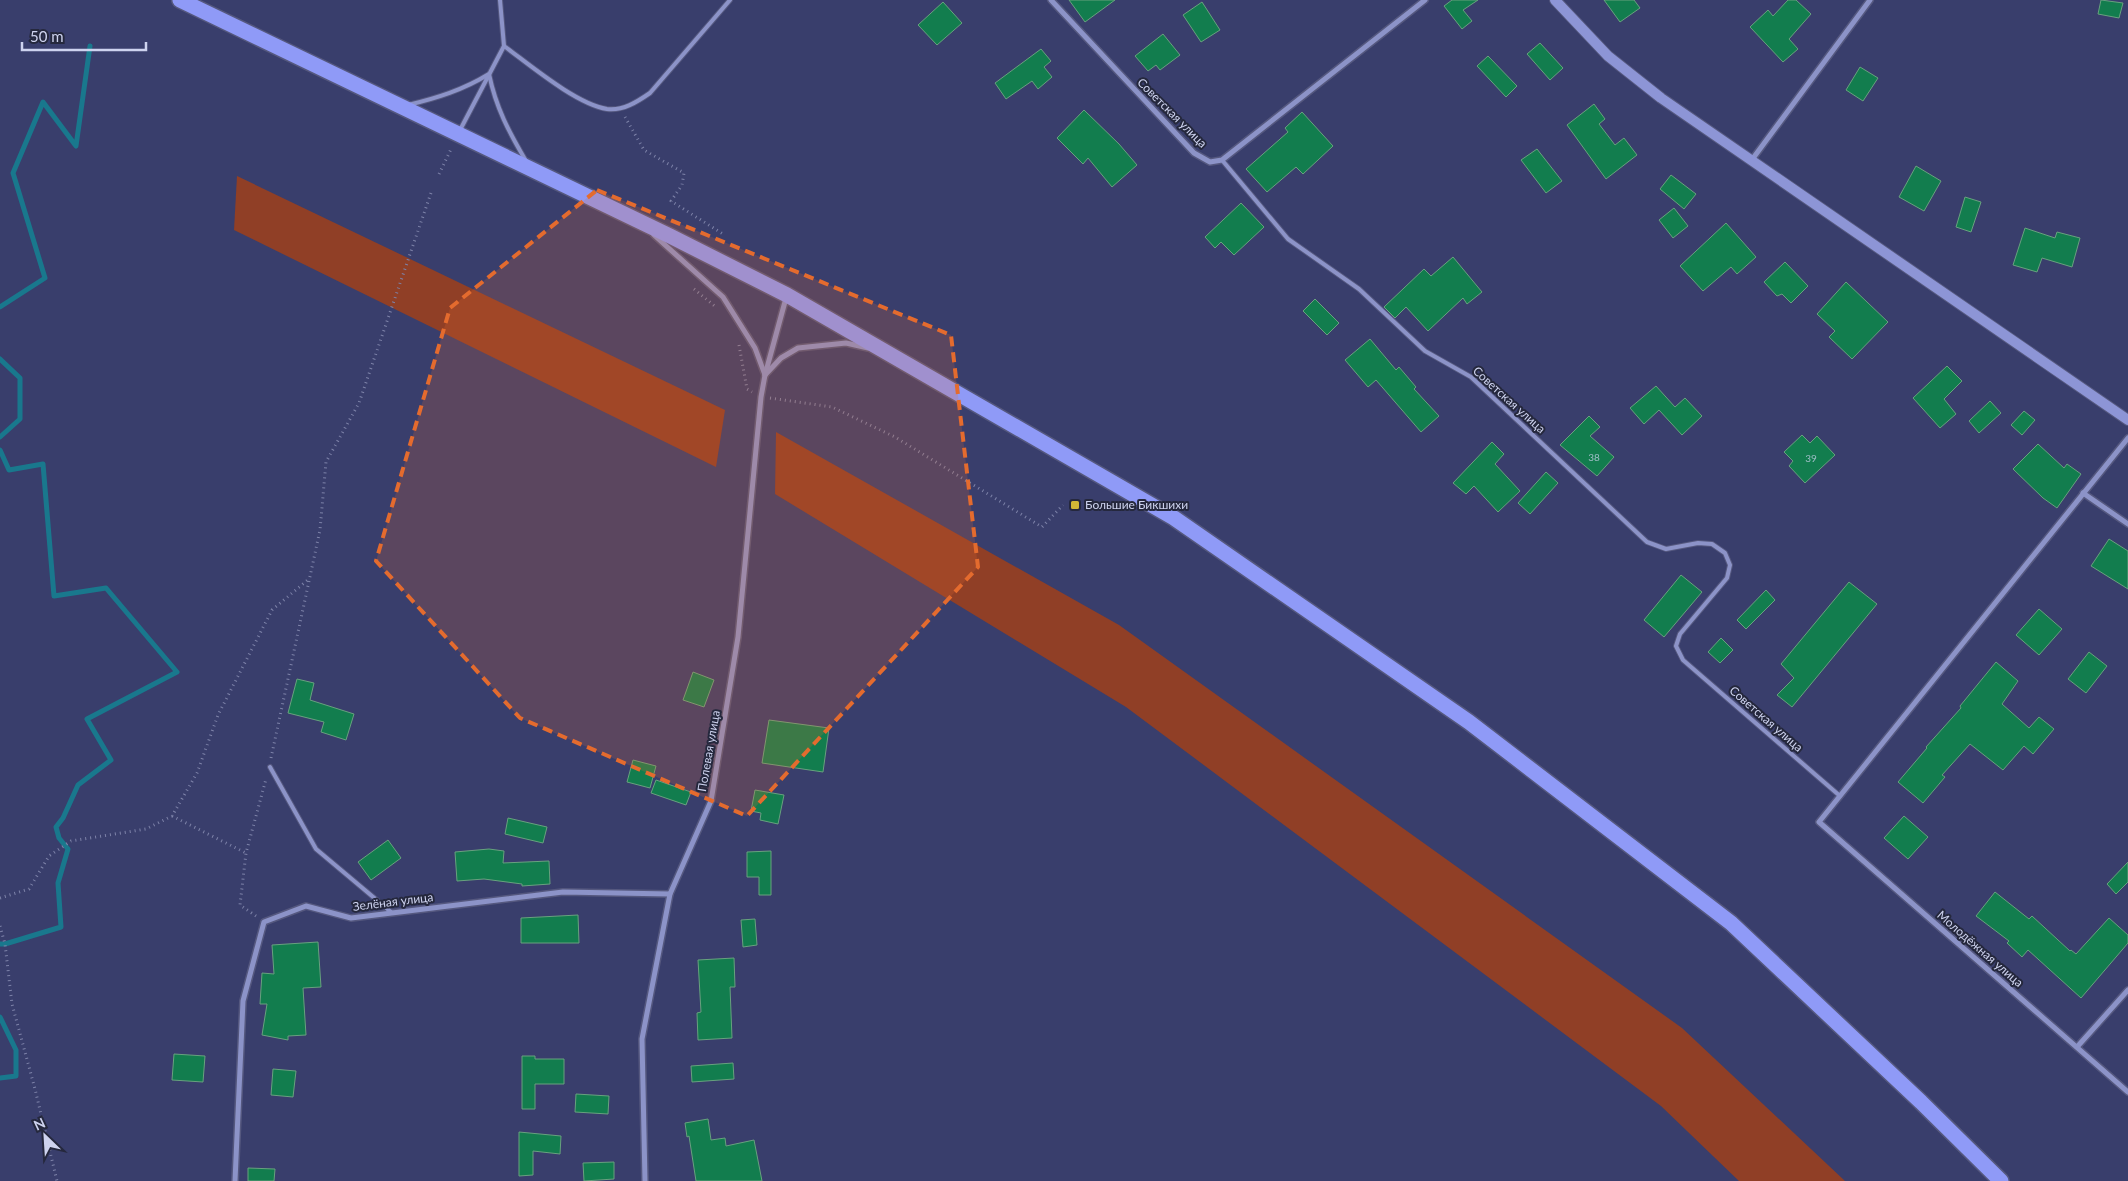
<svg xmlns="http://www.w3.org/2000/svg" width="2128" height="1181" viewBox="0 0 2128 1181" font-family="Lato,sans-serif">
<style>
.green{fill:#903f26}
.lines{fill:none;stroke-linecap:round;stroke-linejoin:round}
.stream{stroke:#19788d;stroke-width:5}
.building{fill:#127d4e;stroke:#68a17f}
.lane-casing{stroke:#55587f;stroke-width:6}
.street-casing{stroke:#55587f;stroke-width:8}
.secondary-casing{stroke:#55587f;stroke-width:12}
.highway-casing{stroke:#55587f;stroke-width:18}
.path{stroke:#7e83a9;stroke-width:3;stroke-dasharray:1 4;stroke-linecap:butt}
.lane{stroke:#8c93c8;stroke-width:4}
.street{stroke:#8c93c8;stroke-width:5}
.secondary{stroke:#8d95d6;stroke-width:10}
.highway{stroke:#8f9af7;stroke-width:15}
.marked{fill:#e46b2e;fill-opacity:0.2;stroke:#e46b2e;stroke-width:4;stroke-dasharray:10 6;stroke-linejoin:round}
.poi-dot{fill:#d1b736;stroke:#25283d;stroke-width:2}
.labels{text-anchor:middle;stroke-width:4;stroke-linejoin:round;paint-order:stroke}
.number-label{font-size:10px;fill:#9fbec7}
.street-label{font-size:12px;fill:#ced3ef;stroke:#25283d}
.poi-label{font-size:12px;fill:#ced3ef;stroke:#25283d;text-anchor:start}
</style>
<rect width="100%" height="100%" fill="#393e6c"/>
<!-- green -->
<g class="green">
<path d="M237 176 725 410 716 467 234 230Z"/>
<path d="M776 432 1119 625 1682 1028 1845 1181H1739L1661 1106 1126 707 775 494Z"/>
</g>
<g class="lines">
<!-- stream -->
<g class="stream">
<path d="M0 307 45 278 13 173 43 102 76 146 90 46"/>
<path d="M0 359 20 378V419L0 437"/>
<path d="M0 450 9 470 43 464 54 596 106 588 177 672 87 719 111 760 78 785 63 818 56 827 59 838 68 849 58 883 61 927 5 944H0"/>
<path d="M0 1017 16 1050V1076L0 1078"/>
</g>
</g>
<!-- building -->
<g class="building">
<path d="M1069 0H1115L1085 22Z"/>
<path d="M1452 0H1478L1463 10 1472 21 1462 29 1444 6Z"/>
<path d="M1604 0H1634L1640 8 1620 22Z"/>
<path d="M1788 0H1796L1811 14 1789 39 1798 49 1783 62 1750 27 1768 10 1773 16Z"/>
<path d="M2101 0 2123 3 2119 18 2098 14Z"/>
<path d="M943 2 962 23 937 45 918 25Z"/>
<path d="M1202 2 1220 30 1201 42 1183 15Z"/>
<path d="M1163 34 1180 55 1160 70 1156 65 1148 71 1135 56Z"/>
<path d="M1540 43 1563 68 1550 80 1527 54Z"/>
<path d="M1041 49 1051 61 1044 67 1052 77 1038 89 1032 81 1006 99 995 83Z"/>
<path d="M1488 56 1517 86 1506 97 1477 66Z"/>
<path d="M1860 67 1878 78 1863 101 1846 90Z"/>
<path d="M1594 104 1605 119 1599 124 1615 145 1624 138 1637 155 1606 179 1567 125Z"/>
<path d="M1084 110 1119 144 1137 165 1112 187 1088 158 1083 164 1057 138Z"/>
<path d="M1302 112 1333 146 1303 174 1296 167 1267 192 1246 169 1288 132 1285 128Z"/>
<path d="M1537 149 1562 181 1546 193 1521 160Z"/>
<path d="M1916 166 1941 181 1924 211 1899 197Z"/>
<path d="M1671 175 1696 194 1684 209 1660 189Z"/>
<path d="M1965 197 1981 202 1971 232 1956 227Z"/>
<path d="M1241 203 1264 227 1234 255 1221 242 1215 248 1205 237Z"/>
<path d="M1674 208 1688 226 1673 238 1659 220Z"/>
<path d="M1726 223 1756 257 1737 274 1731 267 1703 291 1680 266Z"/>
<path d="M2025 228 2055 238 2057 232 2080 238 2072 267 2042 258 2037 272 2013 265Z"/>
<path d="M1453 257 1482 292 1467 304 1463 298 1428 331 1406 307 1395 318 1384 307 1424 269 1431 276Z"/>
<path d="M1785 262 1808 286 1791 303 1782 294 1777 296 1764 282Z"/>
<path d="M1846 282 1888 322 1852 359 1829 337 1835 331 1817 314Z"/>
<path d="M1315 299 1339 323 1327 335 1303 311Z"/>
<path d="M1370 339 1396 370 1399 367 1416 387 1414 389 1439 416 1421 432 1376 380 1368 387 1345 360Z"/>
<path d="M1947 366 1962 381 1944 399 1956 414 1940 428 1913 398Z"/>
<path d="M1656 386 1675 407 1685 398 1702 416 1682 435 1659 410 1644 424 1630 408Z"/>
<path d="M1990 401 2001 413 1979 433 1969 421Z"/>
<path d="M2024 411 2035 420 2022 435 2011 425Z"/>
<path d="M1589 416 1600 427 1590 436 1614 457 1597 476 1560 445Z"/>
<path d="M1802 435 1810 443 1817 436 1835 455 1805 483 1789 466 1793 461 1784 452Z"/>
<path d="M1492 442 1504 454 1495 464 1520 491 1498 512 1474 486 1466 494 1453 483Z"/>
<path d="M2038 444 2064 468 2067 464 2081 474 2057 508 2043 498 2013 469Z"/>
<path d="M1546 472 1558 483 1530 514 1518 503Z"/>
<path d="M2109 539 2128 551V589L2091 566Z"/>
<path d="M1681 575 1702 592 1664 637 1644 620Z"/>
<path d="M1849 582 1877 604 1792 707 1777 695 1794 678 1781 664Z"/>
<path d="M1766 590 1775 600 1746 629 1737 620Z"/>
<path d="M2039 609 2062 629 2039 655 2016 635Z"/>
<path d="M1721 638 1733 650 1720 663 1708 652Z"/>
<path d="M2089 652 2107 666 2086 693 2068 679Z"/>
<path d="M1996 662 2018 681 2002 704 2029 728 2039 717 2054 729 2033 754 2024 746 2003 770 1970 744 1942 775 1945 777 1923 803 1898 782 1927 748 1926 747 1961 708 1960 706Z"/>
<path d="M693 672 714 680 704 707 683 700Z"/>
<path d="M297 679 314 683 310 700 354 714 346 740 321 732 324 722 288 713Z"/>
<path d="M769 720 829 728 823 772 762 763Z"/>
<path d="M633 760 656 766 650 788 627 782Z"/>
<path d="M656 780 691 792 686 805 651 793Z"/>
<path d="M755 790 784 795 778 824 760 820 761 813 751 811Z"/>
<path d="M1904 816 1928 837 1908 859 1884 838Z"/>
<path d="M508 818 547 827 543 843 505 834Z"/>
<path d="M388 840 401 858 371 880 358 862Z"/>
<path d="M489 849 504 851 503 863 549 861 550 884 522 886V884L484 879 457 881 455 852Z"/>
<path d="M771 851V895H759V877H747V852Z"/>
<path d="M2128 862V882L2116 894 2107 884Z"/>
<path d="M1995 892 2029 919 2032 916 2070 951 2071 950 2076 954 2109 918 2128 935V943L2081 998 2028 950 2022 957 2007 943 2009 941 1976 916Z"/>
<path d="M578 915 579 943H521V918Z"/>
<path d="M755 919 757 945 743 947 741 920Z"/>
<path d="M318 942 321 987 303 988 306 1035 288 1036V1040L262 1035 267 1004H260L262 973 274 974 272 945Z"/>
<path d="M734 958 735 987H730L732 1038 698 1040 697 1013 701 1012 698 960Z"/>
<path d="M174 1054 205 1056 203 1082 172 1080Z"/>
<path d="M522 1056H535V1059H564V1084H535V1109H522Z"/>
<path d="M733 1063 734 1079 692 1082 691 1066Z"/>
<path d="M273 1069 296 1071 293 1097 271 1095Z"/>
<path d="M576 1094 609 1096 608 1114 575 1112Z"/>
<path d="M708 1119 711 1140 725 1138 726 1146 754 1140 762 1181H696L689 1136 687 1137 685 1123Z"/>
<path d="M519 1132 561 1136 560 1154 533 1151V1175L519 1176Z"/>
<path d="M614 1162V1179L584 1181 583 1163Z"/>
<path d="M248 1168 275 1169 274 1181H248Z"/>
</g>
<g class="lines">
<defs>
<g id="lane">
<path d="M504 46C530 65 576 104 607 109 623 111 637 102 650 93L730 0"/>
<path d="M408 105C437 98 463 90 489 74 496 108 509 132 526 161"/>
<path d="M459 132 504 46 500 0"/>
<path d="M1222 160 1288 239 1359 289 1425 351 1471 377 1647 542 1666 549 1698 543 1712 544 1725 553 1730 565 1727 578 1680 634 1676 646 1683 660 1840 796"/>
<path d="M270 767 316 849 391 912"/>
</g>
<g id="street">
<path d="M1051 0 1194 153 1210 162 1222 160 1425 0"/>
<path d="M1751 161 1870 0"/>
<path d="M654 235 723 297 755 348 765 375"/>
<path d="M765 375 781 358 798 348 846 343 868 348"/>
<path d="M2128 438 1819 822 2128 1092"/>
<path d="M2083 493 2128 524"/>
<path d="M2077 1047 2128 990"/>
<path d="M235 1181 243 1001 264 922 306 906 351 918 563 892 670 894"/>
<path d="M645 1181 642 1039 670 894 711 801 738 637 761 397 765 375 786 298"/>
</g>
<path id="secondary" d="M1555 0 1608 56 1661 98 2128 420"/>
<path id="highway" d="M180 0 670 236 787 295 1174 518 1469 722 1731 923 1921 1102 2001 1181"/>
</defs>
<!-- lane casing -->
<use href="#lane" class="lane-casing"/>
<!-- street casing -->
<use href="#street" class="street-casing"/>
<!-- secondary casing -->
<use href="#secondary" class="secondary-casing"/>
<!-- highway casing -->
<use href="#highway" class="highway-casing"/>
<!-- path -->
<g class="path">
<path d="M625 117 644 150 684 173 682 185 671 201 723 234"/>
<path d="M439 174 452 147"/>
<path d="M694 289 717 308"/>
<path d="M739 345 747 389 752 392"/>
<path d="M770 398 832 407 895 437 1042 527 1063 505"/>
<path d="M271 758 320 530 326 462 359 403 432 190"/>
<path d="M172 816 246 853"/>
<path d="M0 898 29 889 49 856 71 841 146 829 172 816 197 773 218 715 272 610 310 578"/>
<path d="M256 916 240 905 246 853 266 779"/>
<path d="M0 926 5 944 12 1004 35 1089 57 1181"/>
</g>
<!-- lane -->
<use href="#lane" class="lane"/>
<!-- street -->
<use href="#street" class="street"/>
<!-- secondary -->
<use href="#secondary" class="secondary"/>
<!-- highway -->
<use href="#highway" class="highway"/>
</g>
<!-- marked area -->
<path class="marked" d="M597 190 951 335 978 567 747 816 520 718 376 561 450 308Z"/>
<!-- markers -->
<rect class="poi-dot" x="1070" y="500" width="10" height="10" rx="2.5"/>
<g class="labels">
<!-- number labels -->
<g class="number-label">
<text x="1594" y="461">38</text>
<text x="1811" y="462">39</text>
</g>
<!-- street labels -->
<g class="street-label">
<text transform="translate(1172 113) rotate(45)" y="4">Советская улица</text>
<text transform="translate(1509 400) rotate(42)" y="4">Советская улица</text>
<text transform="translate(1766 719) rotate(41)" y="4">Советская улица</text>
<text transform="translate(709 751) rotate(-80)" y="4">Полевая улица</text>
<text transform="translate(393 902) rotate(-7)" y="4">Зелёная улица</text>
<text transform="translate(1980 949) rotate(41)" y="4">Молодёжная улица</text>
</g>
<!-- poi labels -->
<g class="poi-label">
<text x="1085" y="509">Большие Бикшихи</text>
</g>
</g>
<!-- north arrow -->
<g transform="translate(45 1136) rotate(335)" stroke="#25283d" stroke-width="4" paint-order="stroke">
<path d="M0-4L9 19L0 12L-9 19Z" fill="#ced3ef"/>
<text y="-8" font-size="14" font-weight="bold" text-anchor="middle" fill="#ced3ef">N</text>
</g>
<!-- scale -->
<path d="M22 42v8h124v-8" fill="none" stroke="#ced3ef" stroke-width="2.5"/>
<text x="30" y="42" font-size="15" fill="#ced3ef" stroke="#25283d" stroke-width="4" paint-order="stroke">50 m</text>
</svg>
